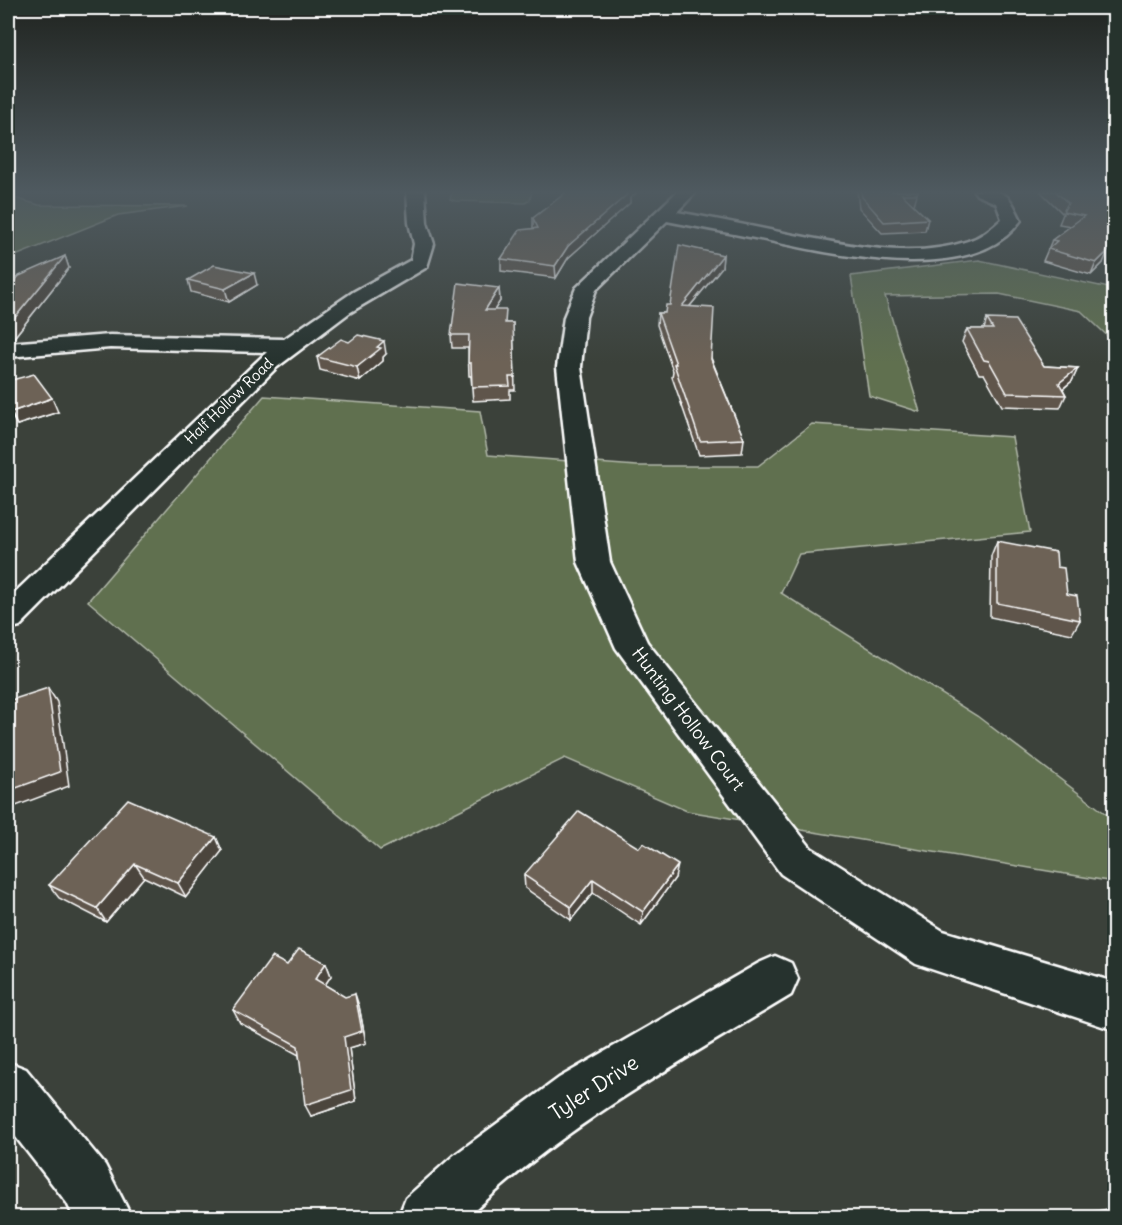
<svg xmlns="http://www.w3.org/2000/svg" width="1122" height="1225" viewBox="0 0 1122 1225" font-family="Delius,sans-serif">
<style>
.green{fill:#606f50;stroke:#b0b7a8;stroke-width:1.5}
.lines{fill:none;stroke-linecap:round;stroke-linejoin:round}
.minor-casing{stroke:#fff;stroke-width:5}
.minor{fill:#26332d;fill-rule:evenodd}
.wall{fill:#5e544b;stroke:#fff;stroke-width:1.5}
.shaded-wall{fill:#4c453d;stroke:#fff;stroke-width:1.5}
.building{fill:#6d6257;stroke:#fff;stroke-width:1.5}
.labels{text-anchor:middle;stroke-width:4.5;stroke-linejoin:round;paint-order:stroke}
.far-street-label{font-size:15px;fill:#fff;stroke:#26332d}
.street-label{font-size:18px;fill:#fff;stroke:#26332d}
.near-street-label{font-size:21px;fill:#fff;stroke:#26332d}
</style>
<rect width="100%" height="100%" fill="#3b413a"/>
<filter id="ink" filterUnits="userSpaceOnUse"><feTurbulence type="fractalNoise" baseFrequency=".0167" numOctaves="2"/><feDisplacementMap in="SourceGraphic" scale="12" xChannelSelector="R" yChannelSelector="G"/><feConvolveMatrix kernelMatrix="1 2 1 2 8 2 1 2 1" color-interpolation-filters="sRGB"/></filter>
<g filter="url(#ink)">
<!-- green -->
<g class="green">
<path d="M452 191H532L530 200 525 203 455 201 450 199Z"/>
<path d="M8 196 39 205 188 206 118 215 8 259Z"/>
<path d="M979 260 1114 289V342L1081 311 999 294 885 296 920 412 869 396 851 276Z"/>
<path d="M264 396 480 411 488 455 637 466H758L812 424 1012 437 1030 532 799 554 781 593 977 716 1114 820V882L687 811 565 758 380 850 88 601Z"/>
</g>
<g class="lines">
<defs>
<g id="minor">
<path d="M407 191H425L427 223 434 244 427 267 349 313 276 368 20 626 8 629V599L267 352 110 348 8 357V343L110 335 284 339 353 292 411 260 414 244 409 223Z"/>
<path d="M678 191H697L677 212C716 219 755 227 794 235 850 245 912 260 968 241 981 237 992 228 1002 219L996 203 977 195 974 191C1007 191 1007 191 1021 220 975 287 836 255 770 241 736 234 701 228 667 221L596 290 586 317 581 367 610 562 647 642 811 848 943 931 1114 982V1030L916 964 781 874 616 648 578 562 557 367 564 317 576 288Z"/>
<path d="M775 956 791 963 798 979 791 995C679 1063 562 1126 467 1218H398L406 1198 453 1156 559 1078 759 963Z"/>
<path d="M8 1062 26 1069 105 1165 132 1218H74L67 1203 8 1127Z"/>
</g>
</defs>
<!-- minor casing -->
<use href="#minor" class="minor-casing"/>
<!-- minor -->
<use href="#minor" class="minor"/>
</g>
<!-- wall -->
<g class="wall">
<path d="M568 191H639L630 198V203L568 258 556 278 501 271V259L533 229V218Z"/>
<path d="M857 191H918L914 205H913L928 219 925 231 882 233 859 208Z"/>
<path d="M1040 191H1096L1103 263 1091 275 1043 261 1052 240 1071 226 1059 224 1063 214Z"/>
<path d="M723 255 722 267 690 306 744 439 742 453 699 455 672 377 673 371 657 325 658 313H665L670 305Z"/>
<path d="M65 256 69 268 12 340 8 341V289Z"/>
<path d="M188 280 257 285 229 302 191 292Z"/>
<path d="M499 288 500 301 494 310 506 323H513L515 390H510V399L473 401 471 376H469L468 348H452L451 335Z"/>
<path d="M987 319 1044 366 1078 368 1072 381 1063 389 1066 395 1060 408 1002 406 984 374H979L962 342 967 329H984Z"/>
<path d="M386 354 383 357V361L360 381 320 370 317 357Z"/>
<path d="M8 381 58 412 17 425 8 410Z"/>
<path d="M997 541 1057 567 1067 594 1080 620 1072 634 990 617 991 556Z"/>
<path d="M1114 724V737L1108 733Z"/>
<path d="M216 837 222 851 186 897 144 877 106 922 59 898 49 885Z"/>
<path d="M524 875 675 878 641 925 593 893 571 920 525 888Z"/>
<path d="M326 963 331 976 325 985 359 1006 366 1043 349 1048 356 1101 311 1116 299 1055 240 1023 233 1010 287 965Z"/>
</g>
<!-- shaded-wall -->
<g class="shaded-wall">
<path d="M626 191H639L630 198V203L568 258 556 278 555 266 568 246Z"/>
<path d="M1108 251 1103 263 1091 275 1096 263Z"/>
<path d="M723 255 722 267 680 318 682 306Z"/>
<path d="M65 256 69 268 12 340 8 330V326Z"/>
<path d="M254 273 257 285 229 302 225 289Z"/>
<path d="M499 288 500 301 486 323 485 310Z"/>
<path d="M384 341 386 354 383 357V361L360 381 357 367 377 347Z"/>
<path d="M1078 368 1072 381 1056 394 1059 383Z"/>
<path d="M52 398 58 412 17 425 11 412Z"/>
<path d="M48 688 57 702 69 786 8 809V791Z"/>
<path d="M216 837 222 851 186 897 178 883Z"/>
<path d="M135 864 144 877 106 922 97 908Z"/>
<path d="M678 865 675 878 641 925 643 912Z"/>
<path d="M593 879V893L571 920V907Z"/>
<path d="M326 963 331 976 320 992 315 979Z"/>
<path d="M355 994 359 1006 366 1043 349 1048 356 1101 311 1116 305 1105Z"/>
</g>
<!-- building -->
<g class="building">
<path d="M568 191H626L623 193 630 192 568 246 555 266 501 259 520 230 538 228 533 218Z"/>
<path d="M861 191H918L917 194H902L928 219 884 222 862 197Z"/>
<path d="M1055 191H1096L1114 207V233L1108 251 1096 263 1048 249 1057 241 1052 240 1084 216 1063 212 1068 203Z"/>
<path d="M679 245 723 255 682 306 714 308 711 359 744 439 700 441 674 364H676L658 313H665L666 305H670Z"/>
<path d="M65 256 8 326V289L19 276Z"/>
<path d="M214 265 254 273 225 289 188 280Z"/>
<path d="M458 283 499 288 485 310H506L505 323H513L515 377H509L510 386 472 387 471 363H468L469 335H451Z"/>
<path d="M987 319 1015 320 1044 366 1078 368 1059 383 1066 395 1007 393 989 361 984 360 967 329H993Z"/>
<path d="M358 335 384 341 377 347 381 348 357 367 317 357 341 339 349 342Z"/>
<path d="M34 374 52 398 11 412 8 407V381Z"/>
<path d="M997 541 1056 552 1057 567 1064 568 1067 594 1077 596 1080 620 997 603Z"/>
<path d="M48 688 60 772 8 791V701Z"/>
<path d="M128 799 216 837 178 883 135 864 97 908 49 885Z"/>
<path d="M579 811 639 848 643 843 678 865 643 912 593 879 571 907 524 875Z"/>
<path d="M299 949 326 963 315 979 345 997 355 994 362 1031 344 1037 351 1090 305 1105 298 1046 233 1010 272 957 287 965Z"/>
<path d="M1114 1208V1218H1081L1080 1214Z"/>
</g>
</g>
<!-- sky -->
<linearGradient id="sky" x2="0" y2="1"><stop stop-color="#202420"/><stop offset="0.53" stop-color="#4f5a60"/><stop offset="1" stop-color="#4f5a60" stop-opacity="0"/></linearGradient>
<rect width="1122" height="363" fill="url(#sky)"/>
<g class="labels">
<!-- far-street labels -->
<g class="far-street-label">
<text transform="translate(229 401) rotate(-44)" y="5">Half Hollow Road</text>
</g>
<!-- street labels -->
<g class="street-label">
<text transform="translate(688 719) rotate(53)" y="6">Hunting Hollow Court</text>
</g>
<!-- near-street labels -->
<g class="near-street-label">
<text transform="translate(594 1088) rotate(-33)" y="7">Tyler Drive</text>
</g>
</g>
<!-- margin -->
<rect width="1122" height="1225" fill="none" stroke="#26332d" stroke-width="30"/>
<rect x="15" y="15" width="1092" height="1195" fill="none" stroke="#fff" stroke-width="2" filter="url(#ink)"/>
</svg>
